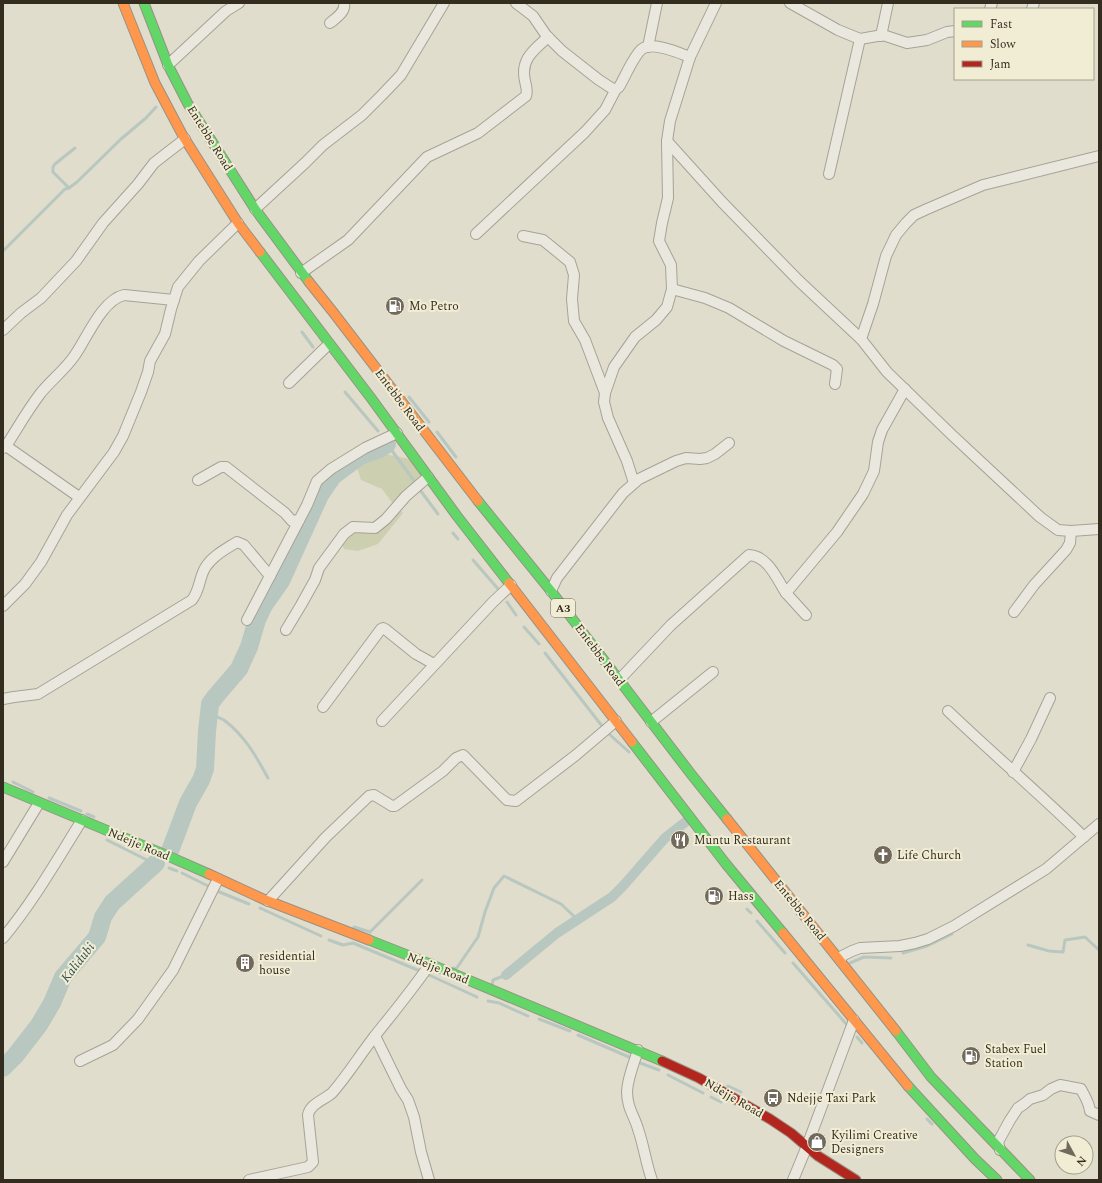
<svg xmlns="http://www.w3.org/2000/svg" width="1102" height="1183" viewBox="0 0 1102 1183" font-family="Spectral,serif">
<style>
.green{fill:#ccd0b1}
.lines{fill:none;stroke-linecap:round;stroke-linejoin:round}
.stream{stroke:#b8c7bf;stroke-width:3}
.canal{stroke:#b8c7bf;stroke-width:10}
.river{stroke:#b8c7bf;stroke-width:18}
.street-casing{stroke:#a6a296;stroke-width:12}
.fast-casing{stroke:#969286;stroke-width:11}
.slow-casing{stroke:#969286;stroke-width:11}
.jam-casing{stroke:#969286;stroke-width:11}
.street{stroke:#eae8de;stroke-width:10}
.fast{stroke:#63d668;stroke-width:9}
.slow{stroke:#ff974d;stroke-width:9}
.jam{stroke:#b3261e;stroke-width:9}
.labels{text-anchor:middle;stroke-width:4;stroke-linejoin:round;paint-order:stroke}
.shield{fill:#f1edd4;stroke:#6d6655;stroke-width:1}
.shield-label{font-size:11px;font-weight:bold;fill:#342c1f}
.street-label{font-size:12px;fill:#342c1f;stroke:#f1edd4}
.poi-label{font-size:12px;fill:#342c1f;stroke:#f1edd4;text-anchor:start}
.water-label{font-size:13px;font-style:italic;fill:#305052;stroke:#f1edd4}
</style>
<rect width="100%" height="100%" fill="#e1ddcd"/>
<!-- green -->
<g class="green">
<path d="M380 453 410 459 426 482 394 505 382 489 361 480 356 464 364 456Z"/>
<path d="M401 511 403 513 378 544 358 551 344 549 341 542 355 529 374 530Z"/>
</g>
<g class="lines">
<!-- stream -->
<g class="stream">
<path d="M69 188 53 172V167L55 164 75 148"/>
<path d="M3 251 65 189 69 188 77 182 121 139 146 118 156 107"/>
<path d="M302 332 313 347"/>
<path d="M345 392 378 431"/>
<path d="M409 397 429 422"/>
<path d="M437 432 456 457"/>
<path d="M387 444 415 482"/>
<path d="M420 490 438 514"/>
<path d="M453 533 458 539"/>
<path d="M473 560 499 590"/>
<path d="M507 602 516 615"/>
<path d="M524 627 539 644"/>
<path d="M545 653 602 726"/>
<path d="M209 715C214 716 220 718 224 720 245 736 256 756 268 778"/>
<path d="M608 733 629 752"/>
<path d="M13 782 33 792"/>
<path d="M49 798 81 811"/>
<path d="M87 814 94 817"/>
<path d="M107 840 147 860"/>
<path d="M169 868 177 871"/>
<path d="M182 873 208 886"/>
<path d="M217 891 249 904"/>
<path d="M260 908 321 936"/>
<path d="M747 909 751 913"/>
<path d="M757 921 785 953"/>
<path d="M354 927 370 932"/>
<path d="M370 932 422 880"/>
<path d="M329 940 343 945 353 943 420 971"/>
<path d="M1028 945 1049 951 1063 952 1065 940 1085 937 1099 950"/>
<path d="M903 953 927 946 952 934"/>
<path d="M793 963 848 1026"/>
<path d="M850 963 864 957 891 958"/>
<path d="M454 968 456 969 478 937 485 912 494 888 504 876 561 904 578 920"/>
<path d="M429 975 477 997"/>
<path d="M492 985 493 980 506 975"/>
<path d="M488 1001 499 1003 528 1016"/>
<path d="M539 1019 570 1031"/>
<path d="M578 1035 629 1057"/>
<path d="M857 1037 862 1043"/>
<path d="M640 1063 659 1070"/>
<path d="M668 1075 703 1093"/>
<path d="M728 1086 741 1092"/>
<path d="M711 1097 721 1102"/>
<path d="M927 1119 932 1124"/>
</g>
<!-- canal -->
<path class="canal" d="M506 975 557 933 612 897 623 886 665 838 688 820"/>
<!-- river -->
<g class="river">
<path d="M170 851 188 803 201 780 205 769 207 731 210 704 215 697 239 669 249 647 257 620 264 605 281 581 320 495 333 476 360 456 380 449 387 444"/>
<path d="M3 1068 15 1056 39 1025 52 1003 63 977 97 937 103 917 112 903 156 863"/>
</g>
<defs>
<g id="street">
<path d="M516 3 533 16 546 35 562 51 599 80 613 89H616L619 87C625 77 634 55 642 49 653 41 679 53 690 57"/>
<path d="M790 3 838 30 860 39 883 35 907 43 927 40 947 32 955 31"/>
<path d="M990 9 992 3"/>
<path d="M1032 9 1034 3"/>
<path d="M330 23C336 18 346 12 344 3"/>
<path d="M881 36 888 3"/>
<path d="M648 47 657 3"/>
<path d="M168 65 226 11 239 3"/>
<path d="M667 141 722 202 799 281 861 339 887 372 952 435 1040 517 1058 530 1071 531 1099 529"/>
<path d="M829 174 860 39"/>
<path d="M255 209 305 163 323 145 362 115 382 95 401 75 444 3"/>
<path d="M476 234 585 132 605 110 616 89"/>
<path d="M523 236 543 240 570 262 574 275 572 299 574 321 585 340 605 393"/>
<path d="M301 273 348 240 427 157 478 133 526 96C528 91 526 86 525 81 520 59 534 50 548 37"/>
<path d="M672 289 705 298 729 308 784 341 833 365 837 369 835 384"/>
<path d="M3 330 21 313 41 298 76 261 103 223 138 184 154 163 185 139"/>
<path d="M861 339 873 304 886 256 896 235 906 223 914 215 927 209 983 185 1099 156"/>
<path d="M289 383 329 344"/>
<path d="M6 446 79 497"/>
<path d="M3 448 6 446C17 429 27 411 40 394 50 381 65 370 75 355 87 338 102 300 124 295L174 300"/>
<path d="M198 480 221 467H226L285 513 292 521 299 520"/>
<path d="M634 483 627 461 608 418 604 402 605 393 614 367 635 337 656 320 667 307 672 289 671 265 659 241 662 223 668 198 667 141 670 121 690 57 716 3"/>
<path d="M551 591 557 578 623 493 639 479 676 461 686 458 700 459 707 458 715 454 729 443"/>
<path d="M3 606 25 584 41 562 67 515 114 452 123 436 141 392 148 372 150 361 165 334 171 309 178 287 199 261 238 223"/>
<path d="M1014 612 1034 585 1066 550 1070 543 1071 531"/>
<path d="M806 615 786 593 837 532 863 494 874 471 878 442 882 430 905 389"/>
<path d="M247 620 307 505 317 481 331 469 365 448 397 433"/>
<path d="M286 630 301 605 315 580 319 568 344 534 353 527 375 528 386 519 406 496 428 477"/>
<path d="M619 680 671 625 749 555C768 556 777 579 786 593"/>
<path d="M3 699 14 697 38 694 192 600C200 590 199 578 205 568 212 556 226 549 237 542L244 545 270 576"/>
<path d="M323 707 381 629 383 628 385 629 416 654 434 664"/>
<path d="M948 711C993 754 1040 794 1084 837"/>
<path d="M382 721 493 602 511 585"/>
<path d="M651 722 713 672"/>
<path d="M1013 772 1031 739 1050 698"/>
<path d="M3 862 39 803"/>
<path d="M268 901 326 837 369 796 374 795 392 806H395L443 771 456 758 463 755 507 800 516 801 576 755 616 721"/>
<path d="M3 938C33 902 57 860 82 820"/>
<path d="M841 961 840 957 852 951 860 948 900 946 915 943 928 939 954 926 1046 869 1099 824"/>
<path d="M375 1036 401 1089 408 1100 414 1117 421 1152 429 1180"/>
<path d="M638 1050C634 1063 628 1077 627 1091 627 1108 634 1115 638 1129 644 1146 646 1164 652 1180"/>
<path d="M80 1061 113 1045 138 1019 173 970 218 879"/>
<path d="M1000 1150 998 1142 1010 1120 1018 1108 1024 1104 1030 1099 1043 1095 1051 1089 1060 1085 1081 1089C1085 1097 1089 1102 1090 1111L1099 1115"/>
<path d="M249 1180 308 1167 313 1162 308 1115C310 1104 324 1100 332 1093 347 1076 360 1055 374 1037 393 1013 413 989 430 964"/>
<path d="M793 1180 807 1146 854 1020"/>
</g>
<g id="fast">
<path d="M144 3 168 65 188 104 255 209 309 282"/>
<path d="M260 252 371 398 457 516 509 583"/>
<path d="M478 501 551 591 691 774 727 819"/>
<path d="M632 742 726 864 783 933"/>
<path d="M3 787 168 856 209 874"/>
<path d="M369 940 430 964 662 1061"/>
<path d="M896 1031 931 1077 1030 1180"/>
<path d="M908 1086 975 1159 997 1180"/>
</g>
<g id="slow">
<path d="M123 3 155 83 183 136 238 223 260 252"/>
<path d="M309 282 333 312 478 501"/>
<path d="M509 583 632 742"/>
<path d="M727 819 896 1031"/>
<path d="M209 874 263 899 369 940"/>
<path d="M783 933 908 1086"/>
</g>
<path id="jam" d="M662 1061 699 1078 770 1119 791 1133 818 1156 856 1180"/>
</defs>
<!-- street casing -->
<use href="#street" class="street-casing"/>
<!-- fast casing -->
<use href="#fast" class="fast-casing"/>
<!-- slow casing -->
<use href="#slow" class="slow-casing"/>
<!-- jam casing -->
<use href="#jam" class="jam-casing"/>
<!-- street -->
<use href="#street" class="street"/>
<!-- fast -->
<use href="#fast" class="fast"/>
<!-- slow -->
<use href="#slow" class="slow"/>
<!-- jam -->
<use href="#jam" class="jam"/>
</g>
<!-- icons -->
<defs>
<symbol id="fuel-disc" viewBox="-11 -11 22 22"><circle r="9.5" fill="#716a5c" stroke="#f1edd4"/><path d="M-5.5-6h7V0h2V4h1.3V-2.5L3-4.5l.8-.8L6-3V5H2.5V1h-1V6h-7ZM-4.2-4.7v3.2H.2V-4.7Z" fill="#fff"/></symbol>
<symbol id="restaurant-disc" viewBox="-11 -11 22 22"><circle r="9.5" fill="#716a5c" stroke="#f1edd4"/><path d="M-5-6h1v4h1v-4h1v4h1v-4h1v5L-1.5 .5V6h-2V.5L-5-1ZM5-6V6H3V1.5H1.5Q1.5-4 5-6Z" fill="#fff"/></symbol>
<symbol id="church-disc" viewBox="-11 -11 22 22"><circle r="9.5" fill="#716a5c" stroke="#f1edd4"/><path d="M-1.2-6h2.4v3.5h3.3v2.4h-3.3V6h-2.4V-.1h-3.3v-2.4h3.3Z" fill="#fff"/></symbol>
<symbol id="building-disc" viewBox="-11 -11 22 22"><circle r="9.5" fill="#716a5c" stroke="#f1edd4"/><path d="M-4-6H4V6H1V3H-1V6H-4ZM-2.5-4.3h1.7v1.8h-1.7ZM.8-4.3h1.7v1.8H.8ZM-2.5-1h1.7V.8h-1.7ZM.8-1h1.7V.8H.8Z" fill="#fff"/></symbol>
<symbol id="bus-disc" viewBox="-11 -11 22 22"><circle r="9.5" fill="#716a5c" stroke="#f1edd4"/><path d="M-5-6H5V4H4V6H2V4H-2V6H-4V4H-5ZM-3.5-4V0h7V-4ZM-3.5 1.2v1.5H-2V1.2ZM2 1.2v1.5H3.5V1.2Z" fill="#fff"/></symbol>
<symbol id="shop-disc" viewBox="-11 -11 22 22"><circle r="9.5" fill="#716a5c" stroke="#f1edd4"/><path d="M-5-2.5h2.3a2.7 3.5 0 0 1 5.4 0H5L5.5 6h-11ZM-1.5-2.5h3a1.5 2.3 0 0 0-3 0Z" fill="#fff"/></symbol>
</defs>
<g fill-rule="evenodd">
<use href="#fuel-disc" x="384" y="295" width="22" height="22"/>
<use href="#restaurant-disc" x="669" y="829" width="22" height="22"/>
<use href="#church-disc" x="872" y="844" width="22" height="22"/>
<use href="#fuel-disc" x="703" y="885" width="22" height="22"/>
<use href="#building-disc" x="234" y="952" width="22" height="22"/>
<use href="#fuel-disc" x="960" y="1045" width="22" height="22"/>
<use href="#bus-disc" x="762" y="1087" width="22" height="22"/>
<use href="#shop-disc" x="806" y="1131" width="22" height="22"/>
</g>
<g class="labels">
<!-- shield labels -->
<rect class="shield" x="551" y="599" width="24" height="18" rx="3"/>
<g class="shield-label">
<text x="563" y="612">A3</text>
</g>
<!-- street labels -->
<g class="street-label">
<text transform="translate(210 138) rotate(58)" y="4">Entebbe Road</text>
<text transform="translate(400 400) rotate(53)" y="4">Entebbe Road</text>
<text transform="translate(600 655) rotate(53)" y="4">Entebbe Road</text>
<text transform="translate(139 844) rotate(23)" y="4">Ndejje Road</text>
<text transform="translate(800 910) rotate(51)" y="4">Entebbe Road</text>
<text transform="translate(438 968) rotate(22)" y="4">Ndejje Road</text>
<text transform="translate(734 1098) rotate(30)" y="4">Ndejje Road</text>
</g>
<!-- poi labels -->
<g class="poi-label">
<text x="409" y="310">Mo Petro</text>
<text x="694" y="844">Muntu Restaurant</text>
<text x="897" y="859">Life Church</text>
<text x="728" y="900">Hass</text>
<text x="259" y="960">residential<tspan x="259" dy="14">house</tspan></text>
<text x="985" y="1053">Stabex Fuel<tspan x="985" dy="14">Station</tspan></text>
<text x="787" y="1102">Ndejje Taxi Park</text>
<text x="831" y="1139">Kyilimi Creative<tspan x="831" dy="14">Designers</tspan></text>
</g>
<!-- water labels -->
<g class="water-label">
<text transform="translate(77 962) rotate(-52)" y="5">Kalidubi</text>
</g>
</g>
<!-- border -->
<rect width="1102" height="1183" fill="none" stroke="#342c1f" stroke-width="8"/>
<!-- legend -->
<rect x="954" y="8" width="140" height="72" fill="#f1edd4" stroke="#a5a08c"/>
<rect x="962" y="21" width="20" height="6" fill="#63d668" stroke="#a5a08c"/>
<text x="990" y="28" font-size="12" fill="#342c1f">Fast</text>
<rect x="962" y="41" width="20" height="6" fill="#ff974d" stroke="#a5a08c"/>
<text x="990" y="48" font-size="12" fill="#342c1f">Slow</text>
<rect x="962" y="61" width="20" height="6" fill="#b3261e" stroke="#a5a08c"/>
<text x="990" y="68" font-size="12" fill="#342c1f">Jam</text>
<!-- north arrow -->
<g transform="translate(1074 1155) rotate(130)"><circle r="19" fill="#f1edd4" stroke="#a5a08c"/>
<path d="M0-3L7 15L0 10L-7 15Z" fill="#716a5c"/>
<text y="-6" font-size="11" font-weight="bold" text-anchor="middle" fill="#342c1f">N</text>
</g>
</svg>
